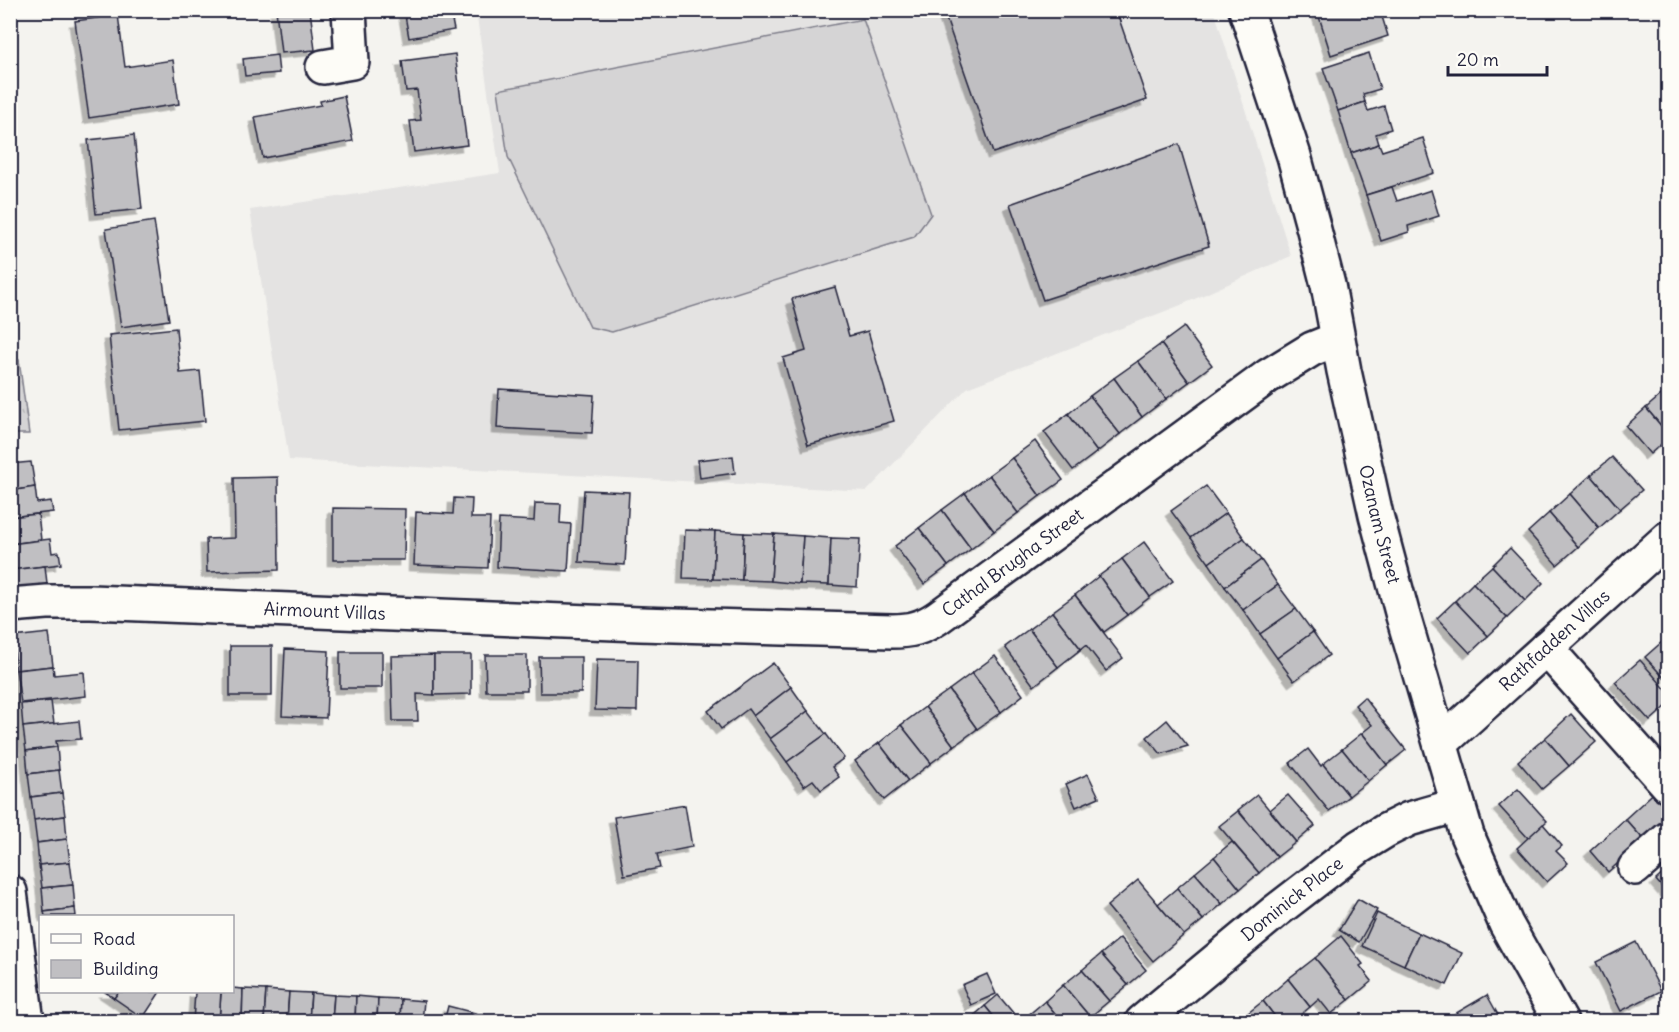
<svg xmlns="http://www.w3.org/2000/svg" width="1679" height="1032" viewBox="0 0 1679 1032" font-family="Delius,sans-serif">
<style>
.built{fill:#e4e3e2}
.grass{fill:url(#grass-tufts);stroke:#7c7b88;stroke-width:1.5}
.pitch{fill:#d5d4d5;stroke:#7c7b88;stroke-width:1.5}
.building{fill:#c0bfc2;stroke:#22223b;stroke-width:1.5;filter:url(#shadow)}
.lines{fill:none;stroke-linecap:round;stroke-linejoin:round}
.minor-casing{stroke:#22223b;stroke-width:38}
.tertiary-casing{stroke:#22223b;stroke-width:38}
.minor{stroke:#fdfcf7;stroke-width:33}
.tertiary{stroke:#fdfcf7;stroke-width:33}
.labels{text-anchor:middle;stroke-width:4.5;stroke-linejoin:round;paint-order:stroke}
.street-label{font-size:18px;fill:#22223b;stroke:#fdfcf7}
</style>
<defs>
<pattern id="grass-tufts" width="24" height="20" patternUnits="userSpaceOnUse" patternTransform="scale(1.5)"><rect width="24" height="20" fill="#d5d4d5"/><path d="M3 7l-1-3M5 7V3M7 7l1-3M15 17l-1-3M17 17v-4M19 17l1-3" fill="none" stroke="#b7b6b8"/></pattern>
<filter id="shadow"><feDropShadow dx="-5.5" dy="5.5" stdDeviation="0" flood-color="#0004"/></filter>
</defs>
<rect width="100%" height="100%" fill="#f4f3ef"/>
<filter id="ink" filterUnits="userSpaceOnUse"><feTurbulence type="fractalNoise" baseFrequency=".0167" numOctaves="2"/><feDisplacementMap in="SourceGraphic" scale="12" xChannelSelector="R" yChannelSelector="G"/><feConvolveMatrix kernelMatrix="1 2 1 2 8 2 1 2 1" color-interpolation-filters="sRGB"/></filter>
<g filter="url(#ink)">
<!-- built -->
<path class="built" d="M1214 10 1291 256 1181 305 967 388 867 491 289 460 250 210 500 173 476 11Z"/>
<!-- grass -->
<path class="grass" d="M10 355 19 360 29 434H11Z"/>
<!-- pitch -->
<path class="pitch" d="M863 19 931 214 914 237 612 332 590 327 508 157 498 90Z"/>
<!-- building -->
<g class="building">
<path d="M276 10H310L315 50 281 53Z"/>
<path d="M404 10H450L454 30 409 38Z"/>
<path d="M943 10H1116L1147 100 993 153Z"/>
<path d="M1317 10H1350L1352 14 1364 10H1380L1388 36 1331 55Z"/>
<path d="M118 15 125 67 173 60 179 104 89 118 75 21Z"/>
<path d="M1369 53 1380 89 1363 94 1365 102 1338 111 1323 68Z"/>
<path d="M455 54 467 145 414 152 410 121 421 120 417 90 406 91 402 61Z"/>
<path d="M277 55 279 73 245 76 243 59Z"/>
<path d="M344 96 353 141 263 158 255 117 321 105 320 101Z"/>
<path d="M1365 102 1368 111 1384 106 1391 129 1376 134 1379 144 1351 153 1338 111Z"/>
<path d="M134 135 142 209 96 214 88 140Z"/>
<path d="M1423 138 1434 173 1366 195 1351 153 1379 144 1382 151Z"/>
<path d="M1179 144 1209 246 1043 300 1010 204Z"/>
<path d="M1392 187 1397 201 1431 190 1439 216 1408 226 1409 232 1381 241 1366 195Z"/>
<path d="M154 221 169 320 121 327 106 229Z"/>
<path d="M835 287 849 336 868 331 894 421 808 445 783 358 806 351 792 299Z"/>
<path d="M1184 327 1212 365 1189 382 1161 344Z"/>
<path d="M176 328 180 373 200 371 205 421 119 430 109 335Z"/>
<path d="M1161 344 1189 382 1166 399 1138 361Z"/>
<path d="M1138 361 1166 399 1142 417 1114 378Z"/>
<path d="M1114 378 1142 417 1120 434 1090 396Z"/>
<path d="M499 389 594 395 592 433 497 428Z"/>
<path d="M1667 390 1668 392V434L1646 408Z"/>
<path d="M1090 396 1120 434 1097 452 1068 414Z"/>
<path d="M1646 408 1668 434V438L1650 454 1626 426Z"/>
<path d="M1068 414 1097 452 1073 470 1044 432Z"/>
<path d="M1035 441 1063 480 1040 496 1012 458Z"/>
<path d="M733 456 735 473 700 478 698 460Z"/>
<path d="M1612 457 1642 490 1620 509 1591 475Z"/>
<path d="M1012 458 1040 496 1018 513 989 475Z"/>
<path d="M31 462 35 487 10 491V464Z"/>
<path d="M989 475 1018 513 994 531 965 493Z"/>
<path d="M1591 475 1620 509 1599 528 1570 494Z"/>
<path d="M278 477 279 570 207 572 206 539 235 538 234 478Z"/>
<path d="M1206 486 1226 513 1191 538 1171 511Z"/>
<path d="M35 487 37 503 51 501 53 512 10 517V491Z"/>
<path d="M584 490 629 492 625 565 579 562Z"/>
<path d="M965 493 994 531 971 549 942 510Z"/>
<path d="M1570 494 1599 528 1578 547 1549 513Z"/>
<path d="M454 498 472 499 471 518H490L488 568 414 565 416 512 453 514Z"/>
<path d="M535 503 561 504 560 523 571 524 568 571 497 567 499 519 534 521Z"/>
<path d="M333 508 405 509 404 560H333Z"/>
<path d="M942 510 971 549 948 566 919 528Z"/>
<path d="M1226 513 1244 538 1209 563 1191 538Z"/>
<path d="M1549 513 1578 547 1557 565 1528 532Z"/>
<path d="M38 514 41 540 10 544V517Z"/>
<path d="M919 528 948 566 924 584 895 546Z"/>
<path d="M685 530 715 531 713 579 683 578Z"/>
<path d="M715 531 744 533 742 580 713 579Z"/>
<path d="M744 533 774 534 771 581 742 580Z"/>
<path d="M774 534 803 536 800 584 771 581Z"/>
<path d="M803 536 831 538 829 585 800 584Z"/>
<path d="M831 538 860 539 857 587 829 585Z"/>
<path d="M1244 538 1261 560 1225 587 1209 563Z"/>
<path d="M50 539 52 553 59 552 61 564 11 570 10 544Z"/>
<path d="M1144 542 1173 581 1150 597 1122 559Z"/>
<path d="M1510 548 1543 583 1525 601 1492 566Z"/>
<path d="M1122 559 1150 597 1127 615 1099 576Z"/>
<path d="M1261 560 1278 585 1243 610 1225 587Z"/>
<path d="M45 566 48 592 14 596 11 570Z"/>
<path d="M1492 566 1525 601 1507 618 1473 583Z"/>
<path d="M1099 576 1127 615 1104 632 1075 595Z"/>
<path d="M1473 583 1507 618 1488 636 1455 601Z"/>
<path d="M1278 585 1296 609 1260 634 1243 610Z"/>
<path d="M1075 595 1123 658 1106 671 1086 645 1081 649 1052 612Z"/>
<path d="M1455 601 1488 636 1470 653 1437 618Z"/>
<path d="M1296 609 1313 632 1277 658 1260 634Z"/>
<path d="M1052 612 1081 649 1058 667 1029 629Z"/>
<path d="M1029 629 1058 667 1034 686 1005 647Z"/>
<path d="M1313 632 1329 655 1294 681 1277 658Z"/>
<path d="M49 633 53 666 16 670 13 637Z"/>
<path d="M1663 641 1668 647V682L1645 657Z"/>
<rect x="230" y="646" width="42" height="50"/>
<path d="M285 649 329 651 326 718 282 716Z"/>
<rect x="340" y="652" width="42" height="36"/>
<path d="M434 655V695L417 694 418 721H393L391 656Z"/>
<path d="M434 655H471V694L434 695Z"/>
<path d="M485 655H527V691H486Z"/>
<path d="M995 656 1023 695 1001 712 972 673Z"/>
<path d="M539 657H581V693H540Z"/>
<path d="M597 659 638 660 637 711 595 710Z"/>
<path d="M1640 660 1668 692V705L1650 721 1615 682Z"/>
<path d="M773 663 791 687 753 716 748 709 721 729 708 711Z"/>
<path d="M53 666 54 675 84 672 86 696 21 703 16 670Z"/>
<path d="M972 673 1001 712 977 729 949 690Z"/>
<path d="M791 687 808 711 770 739 753 716Z"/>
<path d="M949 690 977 729 954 746 925 707Z"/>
<path d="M1364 697 1406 750 1387 765 1362 733 1372 725 1355 705Z"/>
<path d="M51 701 54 724 23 727 21 704Z"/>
<path d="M925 707 954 746 931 763 901 725Z"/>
<path d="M808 711 826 734 787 762 770 739Z"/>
<path d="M1571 714 1596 742 1569 766 1545 738Z"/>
<path d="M1167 720 1188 746 1161 754 1147 737Z"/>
<path d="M79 721 81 739 56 741 57 747 26 751 23 727Z"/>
<path d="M901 725 931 763 908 781 879 743Z"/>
<path d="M1362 733 1387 765 1368 781 1342 749Z"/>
<path d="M826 734 844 758 832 767 839 777 821 790 813 780 804 786 787 762Z"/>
<path d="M1545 738 1569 766 1542 789 1518 761Z"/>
<path d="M879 743 908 781 884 800 855 761Z"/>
<path d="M57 747 59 770 28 774 26 751Z"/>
<path d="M1308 749 1321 766 1323 764 1349 796 1329 811 1290 763Z"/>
<path d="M1342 749 1368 781 1349 796 1323 764Z"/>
<path d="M59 770 62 793 31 797 28 774Z"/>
<path d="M1088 774 1099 797 1076 807 1066 784Z"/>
<path d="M1660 787 1668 796V817L1644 840 1625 819Z"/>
<path d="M1518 789 1547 821 1528 838 1499 806Z"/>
<path d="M62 793 65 816 34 820 31 797Z"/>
<path d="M1257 795 1296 842 1277 857 1238 810Z"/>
<path d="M1288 795 1315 826 1296 842 1270 810Z"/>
<path d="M685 805 692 847 657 854 660 868 624 875 614 817Z"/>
<path d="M1238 811 1277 857 1259 873 1219 826Z"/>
<path d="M65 816 67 839 37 843 34 820Z"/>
<path d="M1625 819 1644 840 1608 872 1590 851Z"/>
<path d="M1543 824 1562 846 1556 851 1568 863 1547 882 1517 848Z"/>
<path d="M67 839 70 862 39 865 37 843Z"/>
<path d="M1232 842 1259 873 1240 889 1214 857Z"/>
<path d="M1214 857 1240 889 1222 904 1195 873Z"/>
<path d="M70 862 73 885 42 888 39 865Z"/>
<path d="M1668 869V894L1656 880Z"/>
<path d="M1195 873 1222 904 1203 920 1177 888Z"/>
<path d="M1138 880 1184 935 1153 961 1107 906Z"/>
<path d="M73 885 75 908 44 912 42 888Z"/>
<path d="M1177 888 1203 920 1184 935 1158 904Z"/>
<path d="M1358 899 1377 910 1359 942 1339 930Z"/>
<path d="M75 908 76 916H45L44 912Z"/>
<path d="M1377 913 1419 933 1404 965 1362 946Z"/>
<path d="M1419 933 1462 953 1447 985 1404 965Z"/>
<path d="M1341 936 1363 964 1360 966 1372 981 1349 1000 1315 958Z"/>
<path d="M1120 938 1146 970 1128 985 1101 954Z"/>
<path d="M1636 942 1661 991 1621 1011 1596 962Z"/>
<path d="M1101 954 1128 985 1109 1001 1082 970Z"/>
<path d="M1315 958 1349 1000 1331 1014 1319 999 1310 1007 1288 979Z"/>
<path d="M1082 970 1109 1001 1090 1017 1063 985Z"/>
<path d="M987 974 996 994 971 1005 962 985Z"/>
<path d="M1288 979 1310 1007 1292 1022H1279L1263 1001Z"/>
<path d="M1063 985 1090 1017 1085 1022H1062L1045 1001Z"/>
<path d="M232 988 243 989 242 1022H219L221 992H232Z"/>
<path d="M243 989 266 990 264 1022H242Z"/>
<path d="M266 990 289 992 287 1022H264Z"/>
<path d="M105 992H119L114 998Z"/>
<path d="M119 992H160L143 1018 114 998Z"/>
<path d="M195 992H221L219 1022H193Z"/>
<path d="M289 992 311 993 309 1022H287Z"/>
<path d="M311 993 334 995 332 1022H309Z"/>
<path d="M334 995 356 996 355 1022H332Z"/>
<path d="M998 995 1020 1021 1026 1017 1029 1022H998L985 1006Z"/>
<path d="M1487 995 1502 1022H1441Z"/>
<path d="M356 996 378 998 377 1022H355Z"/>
<path d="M378 998 401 999 400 1022H377Z"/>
<path d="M401 999 424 1001 422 1022H400Z"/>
<path d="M1045 1001 1062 1022H1029L1026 1017Z"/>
<path d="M1263 1001 1279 1022H1237Z"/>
<path d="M448 1006 471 1012 468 1022H444Z"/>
<path d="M985 1006 998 1022H970L969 1020Z"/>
<path d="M471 1012 493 1017 492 1022H468Z"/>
<path d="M493 1017 509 1022H492Z"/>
</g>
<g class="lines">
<defs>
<g id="minor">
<path d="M323 67 352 62 349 10"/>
<path id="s1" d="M10 605 47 602H91L640 624 892 631C910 631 922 628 937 618L1268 376 1312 349 1337 339"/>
<path d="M1546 648 1668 785"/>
<path id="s2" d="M1441 743 1668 538"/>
<path d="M1635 868 1668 839"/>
<path id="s3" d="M1142 1022 1276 911 1359 847 1385 831 1409 819 1458 805"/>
</g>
<g id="tertiary">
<path id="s4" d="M1246 10 1294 156 1314 230 1328 285 1344 371 1376 515 1403 616 1467 835 1506 924 1561 1022"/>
<path d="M10 892 27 1022"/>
</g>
</defs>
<!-- minor casing -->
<use href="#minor" class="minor-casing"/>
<!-- tertiary casing -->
<use href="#tertiary" class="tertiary-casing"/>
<!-- minor -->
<use href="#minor" class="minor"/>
<!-- tertiary -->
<use href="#tertiary" class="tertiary"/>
</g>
</g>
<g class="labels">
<!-- street labels -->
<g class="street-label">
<text dy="6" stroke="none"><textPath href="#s4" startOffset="532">Ozanam Street</textPath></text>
<text dy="6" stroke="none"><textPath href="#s1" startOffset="1024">Cathal Brugha Street</textPath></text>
<text dy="6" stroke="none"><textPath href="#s1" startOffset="315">Airmount Villas</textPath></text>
<text dy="6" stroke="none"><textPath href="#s2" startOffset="153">Rathfadden Villas</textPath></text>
<text dy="6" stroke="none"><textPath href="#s3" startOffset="194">Dominick Place</textPath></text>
</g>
</g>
<!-- margin -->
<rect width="1679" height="1032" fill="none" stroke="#fdfcf7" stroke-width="36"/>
<rect x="18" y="18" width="1643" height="996" fill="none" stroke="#22223b" stroke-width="2" filter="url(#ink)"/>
<!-- legend -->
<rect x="39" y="915" width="195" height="78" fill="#fdfcf7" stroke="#a5a5ac" stroke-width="1.5"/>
<rect x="51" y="934" width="30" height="9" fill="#fdfcf7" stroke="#a5a5ac" stroke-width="1.5"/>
<text x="93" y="945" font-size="18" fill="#22223b">Road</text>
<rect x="51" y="960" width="30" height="18" fill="#c0bfc2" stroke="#a5a5ac" stroke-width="1.5"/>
<text x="93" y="975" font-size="18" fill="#22223b">Building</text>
<!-- scale -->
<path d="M1448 66v9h99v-9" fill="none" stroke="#22223b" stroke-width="3"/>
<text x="1457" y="66" font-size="18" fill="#22223b" stroke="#fdfcf7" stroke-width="4.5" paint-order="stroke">20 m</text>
</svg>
